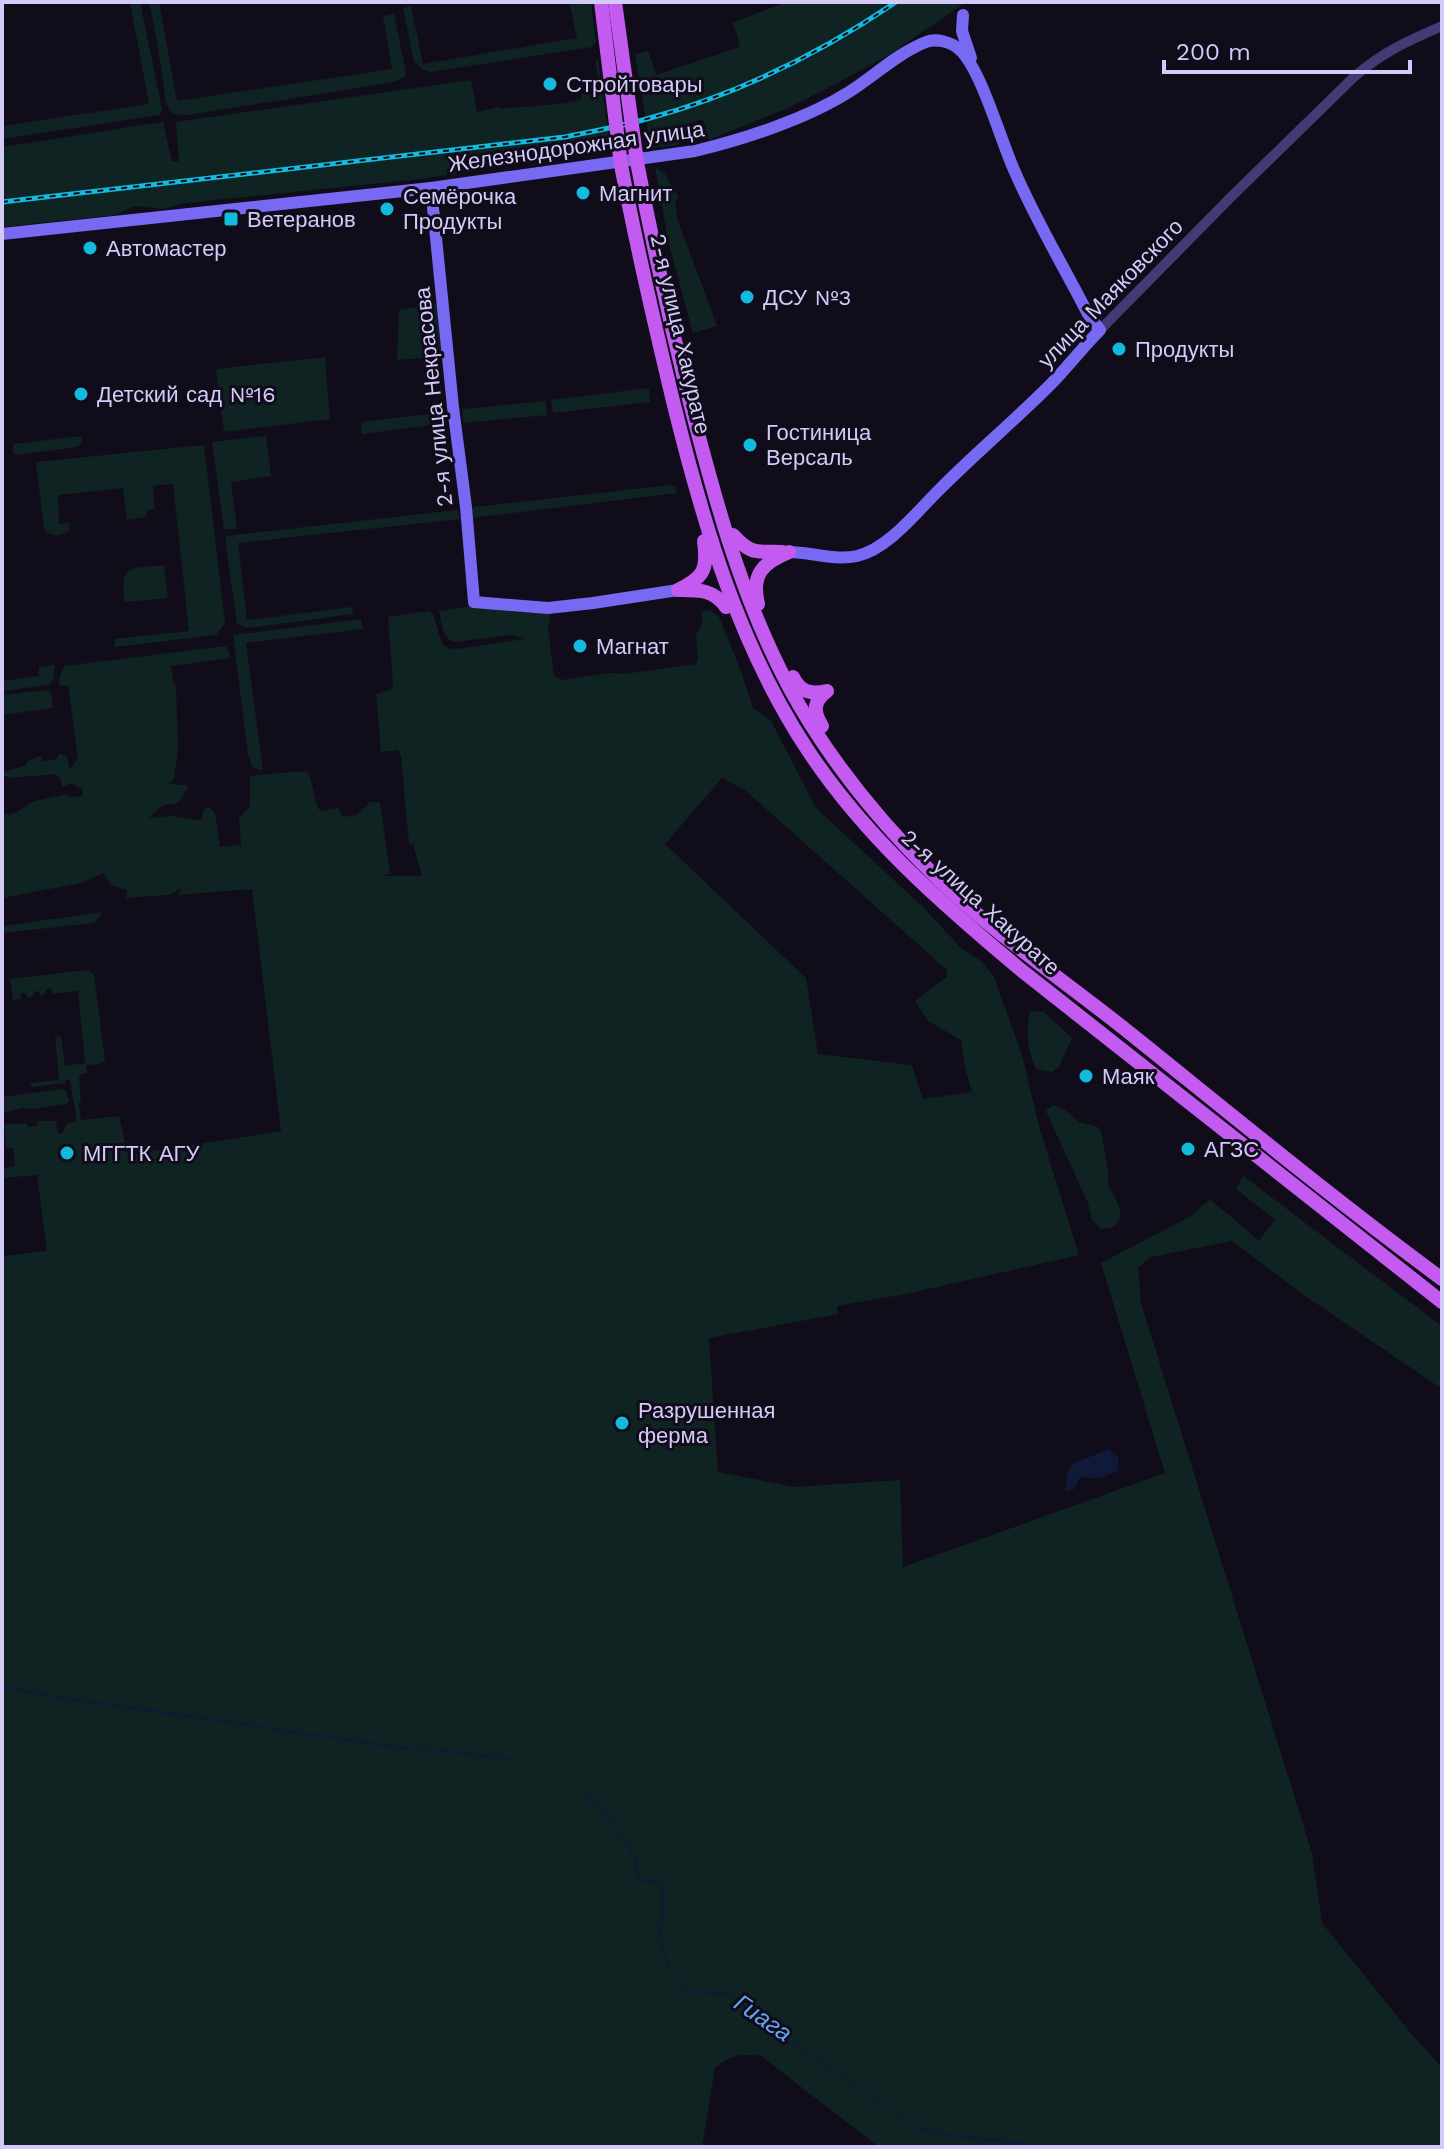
<svg xmlns="http://www.w3.org/2000/svg" width="1444" height="2149" viewBox="0 0 1444 2149" font-family="'Work Sans',sans-serif">
<style>
.green{fill:#102323;fill-rule:evenodd}
.water{fill:#0e1a37}
.lines{fill:none;stroke-linecap:round;stroke-linejoin:round}
.stream{stroke:#0e1a37;stroke-width:2}
.tertiary{stroke:#423b75;stroke-width:10}
.secondary{stroke:#7769f2;stroke-width:12}
.primary{stroke:#c45bf1;stroke-width:14}
.rail-casing{stroke:#13badd;stroke-width:5}
.rail{stroke:#100c1a;stroke-width:2;stroke-dasharray:6;stroke-linecap:butt}
.primary-bridge{stroke:#c45bf1;stroke-width:14}
.poi-dot{fill:#13badd;stroke:#100c1a;stroke-width:3}
.labels{text-anchor:middle;stroke-width:6;stroke-linejoin:round;paint-order:stroke}
.poi-label{font-size:22px;fill:#d3cafa;stroke:#100c1a;text-anchor:start}
.street-label{font-size:22px;fill:#d3cafa;stroke:#100c1a}
.water-label{font-size:24px;font-style:italic;fill:#61a4f1;stroke:#100c1a}
</style>
<rect width="100%" height="100%" fill="#100c1a"/>
<!-- green -->
<g class="green">
<path d="M130 2H140L162 109 160 115 2 139V126L149 104Z"/>
<path d="M149 2H159L177 101 392 69 383 16 394 14 406 73 405 77 394 82 188 115C176 115 170 114 166 103L157 41Z"/>
<path d="M569 2H591L596 42 592 47 431 72 424 70 414 62 403 8 411 6 423 64 577 38Z"/>
<path d="M787 2H966L889 55 830 87 790 107 709 140C705 133 707 126 702 119L678 127 681 140 678 145 651 148 635 54 648 51 656 75 740 47 736 32 732 23Z"/>
<path d="M598 60 611 151 547 160 510 161 509 157 503 158V162L471 171 421 179 186 203 161 209 140 206 132 207 116 215 2 227V147L163 122 172 161H179L176 122 471 80 477 112 498 107 499 109C526 106 555 106 581 100V94L600 90 595 61Z"/>
<path d="M655 167 665 174 678 197 675 204 678 221 717 326 693 333 669 245Z"/>
<path d="M437 303 442 359 426 362 423 358 397 360 399 310Z"/>
<path d="M325 357 330 419 224 432 216 369Z"/>
<path d="M649 388 650 402 553 413 551 400Z"/>
<path d="M546 401 547 415 463 423 462 409Z"/>
<path d="M446 412 447 423 362 434 361 422Z"/>
<path d="M82 436 81 444 77 447 16 455 13 452V444Z"/>
<path d="M266 436 271 476 231 482 237 529H224L212 442Z"/>
<path d="M204 445 225 623 216 635 115 647 114 639 189 631 173 484 153 486 155 509 147 510 146 517 127 520 123 488 58 495 59 524 69 523V531C60 537 50 537 44 528L36 462Z"/>
<path d="M670 485 675 487 677 493 471 518 470 510 475 507Z"/>
<path d="M457 510 460 519 238 543 247 620 352 607 353 614 248 628 237 624 226 545V536Z"/>
<path d="M164 565 168 598 125 602C119 563 131 569 164 565Z"/>
<path d="M472 606 544 612 549 614 550 618 548 628 554 676 562 680 610 673 624 674 696 664 698 658 696 635 702 624V611L710 610 719 617 739 666 753 708 771 721 816 808 923 907 960 947 982 962 994 977 1022 1055 1040 1130 1079 1255 906 1294 837 1306 838 1314 709 1338 718 1472 794 1487 900 1480 903 1567 1165 1473 1101 1263 1191 1216 1210 1199 1259 1241 1275 1219 1236 1189 1243 1176 1442 1326V1389L1301 1293 1232 1241 1151 1257 1138 1267 1141 1303 1312 1853 1322 1923 1410 2032 1442 2068V2147H879L761 2056C740 2054 732 2054 715 2068L702 2147H2V1256L47 1251 37 1175 2 1178V1168L15 1166 13 1148H7L4 1125 26 1123 28 1127 38 1125 37 1121H56L58 1134 63 1133 66 1124 77 1121 70 1081 67 1079 65 1083 32 1087 30 1083 59 1080 55 1037 61 1036 65 1066 85 1063 78 991 52 994 51 988 45 990 46 994 40 996 39 991 33 992 34 996 27 998 26 993 20 994 21 999 13 1000 10 979 85 970 91 972 94 975 105 1060 99 1064 86 1066 87 1073 81 1074 79 1078 81 1100 79 1103 81 1120 119 1116 128 1155 281 1131 252 889 177 895 182 888 168 895 126 898 127 890 112 885 103 873 81 883 2 898V814C18 818 24 803 39 800 48 798 56 797 65 794L70 797 83 796V790L72 783 62 787 60 778 55 774 10 778 4 776 3 772 25 766 29 760 41 756 43 761 56 760 59 753 67 757 70 769 78 758 68 685 59 686 60 676 64 666 226 646 231 658 171 666 174 685 176 686 178 749 174 779 168 784 185 785 189 787 178 803 163 805 149 818 171 816 201 821 203 811 208 807 215 813 220 847 241 845 239 818 250 806V777L255 775 307 771C314 783 313 799 320 811L338 808 343 817 357 815 370 802H380L390 874 380 876H422L413 844H409L401 756 398 750 381 752 376 694 390 690 393 686 388 617 429 611 433 614 442 644 448 648 456 649 525 639 513 635 454 642C442 638 442 623 439 611ZM722 778 745 790 947 970V977L915 1001 928 1021 961 1040 965 1067 972 1092 923 1099 912 1065 818 1054 806 978 665 844Z"/>
<path d="M361 619 363 629 246 643 263 771 252 767 248 755 233 635Z"/>
<path d="M55 665 53 680 48 685 2 691V681L39 676V667Z"/>
<path d="M48 690 51 694 53 708 2 715V695Z"/>
<path d="M103 912 94 923 2 933V926Z"/>
<path d="M1030 1011 1044 1012 1072 1038 1059 1067 1052 1072 1036 1069C1027 1051 1026 1031 1030 1011Z"/>
<path d="M61 1089 66 1091 69 1101 66 1104 33 1109 22 1108 2 1113V1097Z"/>
<path d="M1053 1105 1065 1110 1079 1122 1098 1127 1102 1134 1108 1173V1184L1119 1206 1121 1216 1114 1227 1101 1229 1092 1220 1088 1203 1046 1111Z"/>
</g>
<!-- water -->
<path class="water" d="M1109 1449 1118 1457 1119 1470C1107 1476 1095 1482 1082 1476L1078 1480 1075 1489 1065 1491 1067 1475 1072 1464Z"/>
<g class="lines">
<!-- stream -->
<g class="stream">
<path d="M2 1686 45 1695 409 1749 439 1750 509 1759"/>
<path d="M585 1789 592 1801 601 1807 628 1846 636 1861 638 1879 660 1884C664 1896 663 1904 662 1916 658 1952 665 1968 690 1992L732 1994 758 2011 786 2038 916 2127 946 2135 1055 2147"/>
</g>
<!-- tertiary -->
<path class="tertiary" d="M1100 330 1233 195 1355 76C1384 51 1408 41 1442 26"/>
<!-- secondary -->
<g class="secondary">
<path d="M963 15 962 31 971 58"/>
<path d="M431 188 453 407 466 507 474 602 548 608 593 603 678 590"/>
<path d="M2 234 431 188 695 151C745 139 806 119 849 92 874 76 898 53 926 42 936 38 952 42 960 50 982 71 1001 142 1015 172 1036 221 1064 267 1088 314L1100 330C1082 348 1067 368 1050 385 1015 420 977 452 942 487 919 509 889 549 857 556 835 561 811 552 789 552"/>
</g>
<!-- primary -->
<g class="primary">
<path d="M637 162C652 241 669 318 688 395 714 496 740 595 789 687 827 757 878 820 934 875 994 934 1065 981 1131 1034 1233 1116 1336 1201 1442 1279"/>
<path d="M621 165C636 244 654 322 673 401 703 523 738 644 807 749 864 836 942 904 1021 970L1442 1302"/>
<path d="M733 535C752 556 758 551 782 552"/>
<path d="M678 590C704 577 708 570 704 541"/>
<path d="M681 590C700 590 714 590 726 607"/>
<path d="M758 604C751 575 762 563 789 552"/>
<path d="M793 677C800 692 811 695 827 691 813 701 813 712 822 726"/>
</g>
<defs>
<path id="rail" d="M2 202 565 137C594 131 623 126 650 118 738 94 821 53 896 2"/>
</defs>
<!-- rail casing -->
<use href="#rail" class="rail-casing"/>
<!-- rail -->
<use href="#rail" class="rail"/>
<!-- primary-bridge -->
<g class="primary-bridge">
<path d="M601 2 621 165"/>
<path d="M615 2 637 162"/>
</g>
</g>
<!-- markers -->
<g class="poi-dot">
<circle cx="550" cy="84" r="8"/>
<circle cx="583" cy="193" r="8"/>
<circle cx="387" cy="209" r="8"/>
<rect x="223" y="211" width="16" height="16" rx="4"/>
<circle cx="90" cy="248" r="8"/>
<circle cx="747" cy="297" r="8"/>
<circle cx="1119" cy="349" r="8"/>
<circle cx="81" cy="394" r="8"/>
<circle cx="750" cy="445" r="8"/>
<circle cx="580" cy="646" r="8"/>
<circle cx="1086" cy="1076" r="8"/>
<circle cx="1188" cy="1149" r="8"/>
<circle cx="67" cy="1153" r="8"/>
<circle cx="622" cy="1423" r="8"/>
</g>
<g class="labels">
<!-- poi labels -->
<g class="poi-label">
<text x="566" y="92">Стройтовары</text>
<text x="599" y="201">Магнит</text>
<text x="403" y="204">Семёрочка<tspan x="403" dy="25">Продукты</tspan></text>
<text x="247" y="227">Ветеранов</text>
<text x="106" y="256">Автомастер</text>
<text x="763" y="305">ДСУ №3</text>
<text x="1135" y="357">Продукты</text>
<text x="97" y="402">Детский сад №16</text>
<text x="766" y="440">Гостиница<tspan x="766" dy="25">Версаль</tspan></text>
<text x="596" y="654">Магнат</text>
<text x="1102" y="1084">Маяк</text>
<text x="1204" y="1157">АГЗС</text>
<text x="83" y="1161">МГГТК АГУ</text>
<text x="638" y="1418">Разрушенная<tspan x="638" dy="25">ферма</tspan></text>
</g>
<!-- street labels -->
<g class="street-label">
<text transform="translate(576 146) rotate(-8)" y="8">Железнодорожная улица</text>
<text transform="translate(1110 293) rotate(-46)" y="8">улица Маяковского</text>
<text transform="translate(681 334) rotate(77)" y="8">2-я улица Хакурате</text>
<text transform="translate(433 397) rotate(-96)" y="8">2-я улица Некрасова</text>
<text transform="translate(981 902) rotate(42)" y="8">2-я улица Хакурате</text>
</g>
<!-- water labels -->
<g class="water-label">
<text transform="translate(763 2018) rotate(34)" y="8">Гиага</text>
</g>
</g>
<!-- border -->
<rect width="1444" height="2149" fill="none" stroke="#d3cafa" stroke-width="8"/>
<!-- scale -->
<path d="M1164 60v12h246v-12" fill="none" stroke="#d3cafa" stroke-width="4"/>
<text x="1176" y="60" font-size="24" fill="#d3cafa" stroke="#100c1a" stroke-width="6" paint-order="stroke">200 m</text>
</svg>
